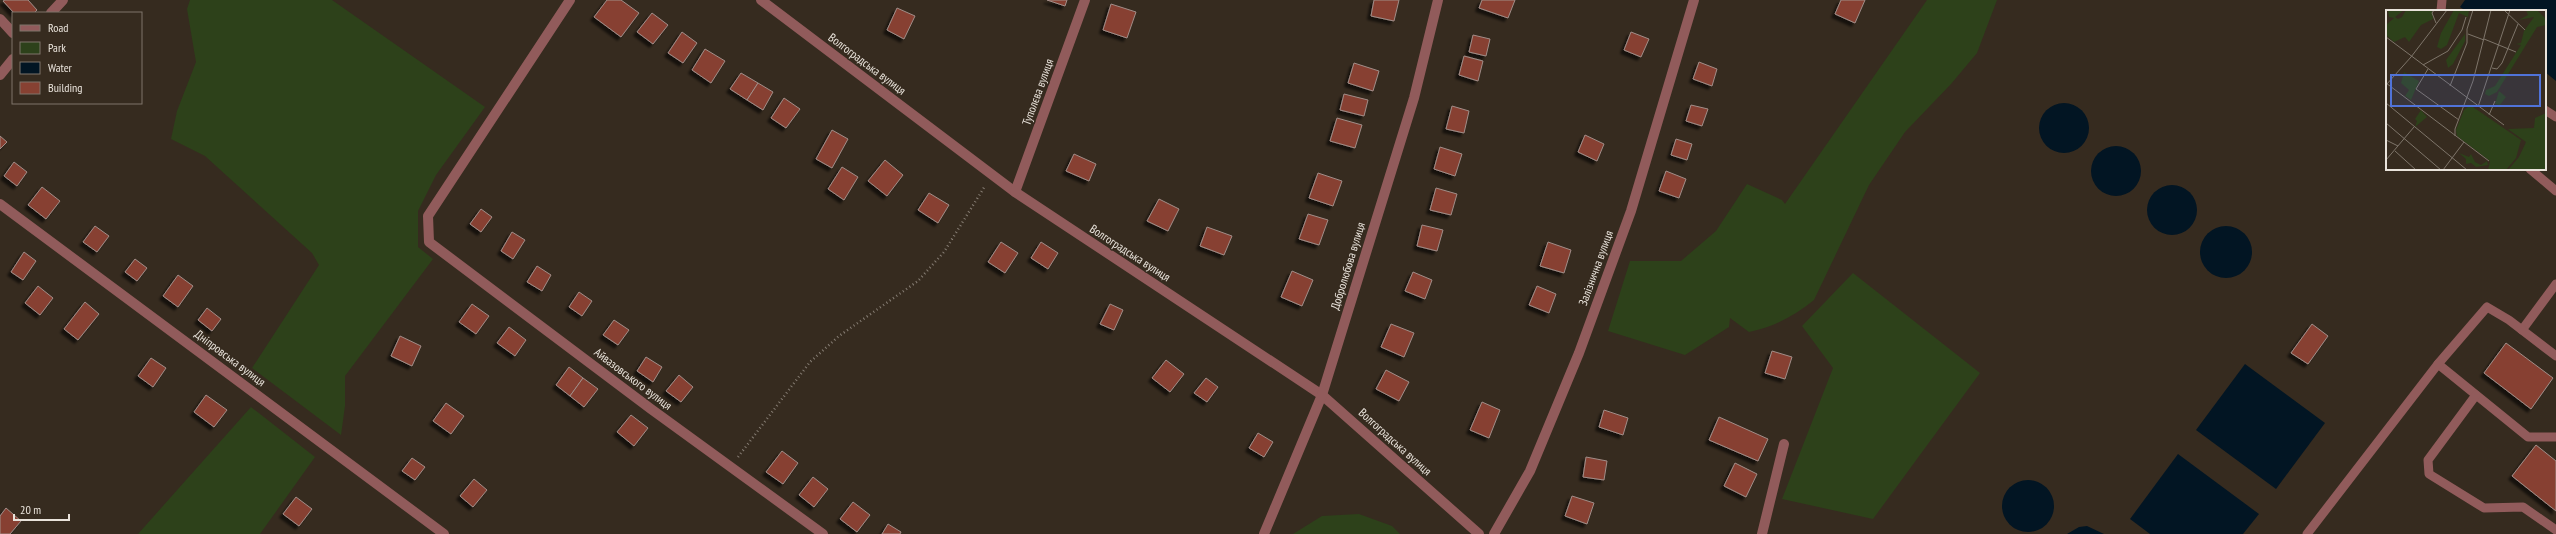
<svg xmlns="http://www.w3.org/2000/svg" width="2556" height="534" viewBox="0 0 2556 534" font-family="'PT Sans Narrow',sans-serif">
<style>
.green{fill:#2d411a}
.water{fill:#021523}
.building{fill:#874132;stroke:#a18d88;filter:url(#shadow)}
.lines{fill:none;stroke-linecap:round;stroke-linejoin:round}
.path{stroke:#877e74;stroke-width:2.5;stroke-dasharray:1 3;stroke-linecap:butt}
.lane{stroke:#915b5b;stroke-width:9}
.street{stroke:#915b5b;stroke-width:10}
.labels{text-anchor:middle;stroke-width:3;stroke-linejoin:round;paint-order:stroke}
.street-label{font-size:12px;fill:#e9e3db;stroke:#362b1f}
.inset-road{fill:none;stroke:#7e756a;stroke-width:1}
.view{fill:#5073d9;fill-opacity:0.15;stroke:#5073d9;stroke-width:2}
.inset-edge{fill:none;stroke:#e9e3db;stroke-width:2}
</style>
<defs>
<filter id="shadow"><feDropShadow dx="-3.5" dy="3.5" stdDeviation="1" flood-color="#0009"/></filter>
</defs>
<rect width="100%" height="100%" fill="#362b1f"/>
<!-- green -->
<g class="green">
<path d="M190 0H332L485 107 436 175 418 211V247L433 259 345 376V406L341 435 252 368 319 265 312 253 205 156 171 139 177 111 196 62 187 9Z"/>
<path d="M1927 0H1997L1977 53 1951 84 1905 132 1869 185 1814 300C1794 316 1774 327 1749 332L1730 318 1729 327 1685 355 1608 331 1630 261H1681L1716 231 1747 184 1782 200 1785 204Z"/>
<path d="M1853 273 1980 373 1873 519 1782 499 1833 368 1802 326Z"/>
<path d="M251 407 315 457 260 534H138Z"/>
<path d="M1359 514 1392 526 1400 534H1293L1322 516Z"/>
</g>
<!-- water -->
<g class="water">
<path d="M2465 0H2556V81L2545 72V11H2466L2460 7Z"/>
<circle cx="2064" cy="128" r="25"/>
<circle cx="2116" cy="171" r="25"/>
<circle cx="2172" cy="210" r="25"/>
<circle cx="2226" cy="252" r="26"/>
<path d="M2245 364 2325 423 2276 489 2196 430Z"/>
<path d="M2178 454 2259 514 2243 534H2150L2130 519Z"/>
<circle cx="2028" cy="506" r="26"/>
<path d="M2087 526 2104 534H2067L2079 527Z"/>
</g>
<!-- building -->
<g class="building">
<path d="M5 0H28L37 10 34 13H14L3 1Z"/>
<path d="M607 0H621L639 13 621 37 594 17Z"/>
<path d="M1047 0H1067L1065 6Z"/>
<path d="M1374 0H1399L1394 21 1371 16Z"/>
<path d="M1482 0H1515L1508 18 1479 8Z"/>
<path d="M1841 0H1865L1855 23 1835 14Z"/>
<path d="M1111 4 1136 12 1127 38 1103 30Z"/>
<path d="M897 8 915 16 904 39 887 30Z"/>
<path d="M652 13 668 25 653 44 637 32Z"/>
<path d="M682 32 697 43 683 63 668 53Z"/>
<path d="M1631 32 1649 39 1641 57 1624 50Z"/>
<path d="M1473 35 1490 39 1486 56 1469 52Z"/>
<path d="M705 49 725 61 711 83 692 70Z"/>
<path d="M1464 56 1483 61 1478 81 1459 75Z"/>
<path d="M1699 62 1717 69 1712 86 1693 79Z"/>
<path d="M1354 63 1379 71 1373 91 1348 83Z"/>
<path d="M741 73 758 83 747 100 730 89Z"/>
<path d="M758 83 773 92 763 110 747 100Z"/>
<path d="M1344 94 1368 100 1364 116 1340 110Z"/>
<path d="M784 98 800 109 786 128 771 118Z"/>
<path d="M1691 105 1708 109 1702 126 1686 121Z"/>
<path d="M1452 106 1469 111 1464 133 1446 129Z"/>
<path d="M1337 118 1362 125 1355 148 1330 141Z"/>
<path d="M832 130 848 139 832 168 816 159Z"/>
<path d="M1585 135 1604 144 1597 161 1578 152Z"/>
<path d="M0 136 7 142 0 149Z"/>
<path d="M1676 139 1692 144 1687 160 1671 155Z"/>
<path d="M1440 147 1462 154 1455 176 1434 169Z"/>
<path d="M1074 154 1096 164 1089 181 1066 171Z"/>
<path d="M885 160 903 175 887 196 868 181Z"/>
<path d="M14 162 27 172 17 186 4 176Z"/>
<path d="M842 167 858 177 844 200 828 189Z"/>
<path d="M1666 171 1686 179 1679 198 1659 191Z"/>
<path d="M1318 173 1342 181 1333 206 1309 198Z"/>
<path d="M42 187 60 201 46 219 28 205Z"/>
<path d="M1436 188 1457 194 1451 215 1430 210Z"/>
<path d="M929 193 949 205 938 223 918 210Z"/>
<path d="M1159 199 1179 209 1168 231 1147 221Z"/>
<path d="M481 209 492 217 481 232 470 224Z"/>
<path d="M1308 214 1328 220 1319 245 1299 239Z"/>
<path d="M1422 225 1443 230 1437 251 1417 246Z"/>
<path d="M95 226 109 236 97 252 83 242Z"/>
<path d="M1207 227 1232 236 1224 255 1200 246Z"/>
<path d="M512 232 525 240 513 259 501 251Z"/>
<path d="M1001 242 1018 253 1005 273 988 262Z"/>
<path d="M1041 242 1058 253 1048 269 1031 258Z"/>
<path d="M1548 242 1571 250 1564 273 1540 266Z"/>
<path d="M24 252 36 261 23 280 11 272Z"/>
<path d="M135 259 147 268 137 281 125 272Z"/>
<path d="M537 266 551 275 542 291 527 282Z"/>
<path d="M1292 271 1313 280 1302 306 1281 297Z"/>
<path d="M1413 272 1432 280 1425 299 1405 291Z"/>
<path d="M178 275 193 286 178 307 163 296Z"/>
<path d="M38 286 53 298 40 315 25 303Z"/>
<path d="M1537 286 1556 294 1549 313 1529 305Z"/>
<path d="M579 292 592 301 582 316 569 307Z"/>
<path d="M85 302 99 314 78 340 64 329Z"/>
<path d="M472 304 489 316 476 334 459 322Z"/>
<path d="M1110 304 1123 310 1114 330 1100 324Z"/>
<path d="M207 308 221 319 212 331 198 320Z"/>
<path d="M614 320 629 330 618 345 603 335Z"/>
<path d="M1391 324 1414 333 1404 357 1381 347Z"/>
<path d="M2312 324 2328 336 2308 364 2291 353Z"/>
<path d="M509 327 526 340 515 356 497 343Z"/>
<path d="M400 336 421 346 412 366 391 356Z"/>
<path d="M2506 343 2553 378 2531 409 2484 373Z"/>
<path d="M1772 351 1792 357 1785 379 1765 373Z"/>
<path d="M646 357 662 367 653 382 637 371Z"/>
<path d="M151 358 166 368 153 387 138 376Z"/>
<path d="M1166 360 1184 374 1170 392 1152 378Z"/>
<path d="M569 367 583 378 570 396 556 385Z"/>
<path d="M1386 370 1409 382 1399 401 1376 389Z"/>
<path d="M679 375 693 387 681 402 666 391Z"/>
<path d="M583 378 598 389 584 407 570 396Z"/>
<path d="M1206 378 1218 387 1207 402 1194 393Z"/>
<path d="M206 395 227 410 214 427 194 412Z"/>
<path d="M1482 402 1500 410 1489 438 1470 430Z"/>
<path d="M446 403 464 416 451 434 433 421Z"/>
<path d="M1604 410 1628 418 1623 435 1599 427Z"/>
<path d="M631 415 648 428 634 446 617 432Z"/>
<path d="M1719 417 1768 439 1758 461 1709 440Z"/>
<path d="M1258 433 1273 442 1264 457 1249 448Z"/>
<path d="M2536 445 2556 461V511L2512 476Z"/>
<path d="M782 451 798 463 783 484 766 472Z"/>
<path d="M1586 457 1607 461 1604 480 1583 477Z"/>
<path d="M412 458 425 467 415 480 402 471Z"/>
<path d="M1735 463 1757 474 1746 497 1724 486Z"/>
<path d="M813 477 828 489 814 507 799 495Z"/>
<path d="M474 479 487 490 473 507 460 496Z"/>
<path d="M1572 496 1594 503 1587 524 1565 516Z"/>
<path d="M296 497 312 509 299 526 283 514Z"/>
<path d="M853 502 870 515 857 532 840 519Z"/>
<path d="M6 508 21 521 10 534H0V516Z"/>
<path d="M888 524 901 532 900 534H882Z"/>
</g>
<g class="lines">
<!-- path -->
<path class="path" d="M738 457 810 362 839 336 918 281 944 252 985 186"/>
<!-- lane -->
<g class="lane">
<path d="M2441 11 2442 0"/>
<path d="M2545 110 2556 117"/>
<path d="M2530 169 2556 191"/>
<path d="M2522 330 2556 284"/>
<path d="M2438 364 2528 437H2556"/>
<path d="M2476 395 2428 460 2429 474 2484 508 2523 507 2556 530"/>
<path d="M2307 534 2438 364 2487 307 2509 320 2556 356"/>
</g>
<!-- street -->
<g class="street">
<path d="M570 0 428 216 429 242 651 409 823 534"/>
<path d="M761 0 1015 192 1322 395 1479 534"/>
<path d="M51 13 63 0"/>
<path d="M0 19 13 33"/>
<path d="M0 75 13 59"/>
<path d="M1015 192 1085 0"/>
<path d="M0 204 444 534"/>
<path d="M1264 534 1322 395 1414 98 1438 0"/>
<path d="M1494 534 1530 471 1579 353 1631 211 1694 0"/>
<path d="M1762 534 1784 444"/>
</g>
</g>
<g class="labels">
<!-- street labels -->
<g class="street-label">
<text transform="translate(867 64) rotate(37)" y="4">Волгоградська вулиця</text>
<text transform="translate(1038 92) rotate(-70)" y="4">Туполєва вулиця</text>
<text transform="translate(1130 253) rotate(33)" y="4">Волгоградська вулиця</text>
<text transform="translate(1348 266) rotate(-73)" y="4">Добролюбова вулиця</text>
<text transform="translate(1596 268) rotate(-70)" y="4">Залізнична вулиця</text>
<text transform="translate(230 358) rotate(37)" y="4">Дніпровська вулиця</text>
<text transform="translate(633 379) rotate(37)" y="4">Айвазовського вулиця</text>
<text transform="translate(1395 442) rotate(42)" y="4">Волгоградська вулиця</text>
</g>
</g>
<!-- overview -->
<g transform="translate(2386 10)">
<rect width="160" height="160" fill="#362b1f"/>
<path d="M2 0H18L9 7 12 9 16 7 20 0H46L47 9 35 15 23 32 19 27 8 32 0 25V15L8 8 3 7ZM68 0H83L82 7 73 3 61 35 55 39 51 37 55 23ZM140 0H151L160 9V15L151 17 111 82 103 86 99 84 100 80 109 76 135 35 130 34 135 33 138 21 148 7 133 10 142 5ZM79 24V31L67 54 62 58 60 50ZM18 62 33 71 25 90 19 86 23 80 15 73ZM113 81 120 87 114 95 109 94ZM84 95 135 130 130 148 120 160H102L104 151 71 126 70 120 78 100ZM35 100 41 107 29 117 31 111 29 109ZM160 103V160H122L133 147 140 132 122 119 148 118 149 108ZM73 143 83 147 85 144 89 152 95 155 101 151 102 155 90 157 85 153 80 154V149Z" fill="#2d411a"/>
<path class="inset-road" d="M48 0 46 3 50 13M118 0 139 20M82 24 98 30M0 27 118 115M98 29 130 42M37 55 62 41 76 20 80 7M106 58 111 59 116 53 132 14M42 59 30 79 73 110M0 73 103 151M0 75 25 47 61 0M64 76 81 33V19L87 0M0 93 81 160M92 97 124 0M103 105 109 91M0 113 55 160M69 126V119L87 71 105 0M0 130 12 136M9 141 30 160M0 150 28 117M57 160 78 132"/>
<path class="view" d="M5 65H154V96H5Z"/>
<rect width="160" height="160" class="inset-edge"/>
</g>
<!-- legend -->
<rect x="12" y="12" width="130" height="92" fill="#362b1f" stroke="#7e756a"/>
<rect x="20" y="25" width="20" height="6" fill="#915b5b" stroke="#7e756a"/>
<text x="48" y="32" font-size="12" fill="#e9e3db">Road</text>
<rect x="20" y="42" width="20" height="12" fill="#2d411a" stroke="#7e756a"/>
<text x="48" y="52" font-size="12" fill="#e9e3db">Park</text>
<rect x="20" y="62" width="20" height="12" fill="#021523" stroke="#7e756a"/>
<text x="48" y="72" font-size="12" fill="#e9e3db">Water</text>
<rect x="20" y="82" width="20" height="12" fill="#874132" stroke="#7e756a"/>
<text x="48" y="92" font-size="12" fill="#e9e3db">Building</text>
<!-- scale -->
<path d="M14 514v6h55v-6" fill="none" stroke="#e9e3db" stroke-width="2"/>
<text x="20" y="514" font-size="12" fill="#e9e3db" stroke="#362b1f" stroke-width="3" paint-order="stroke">20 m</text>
</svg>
